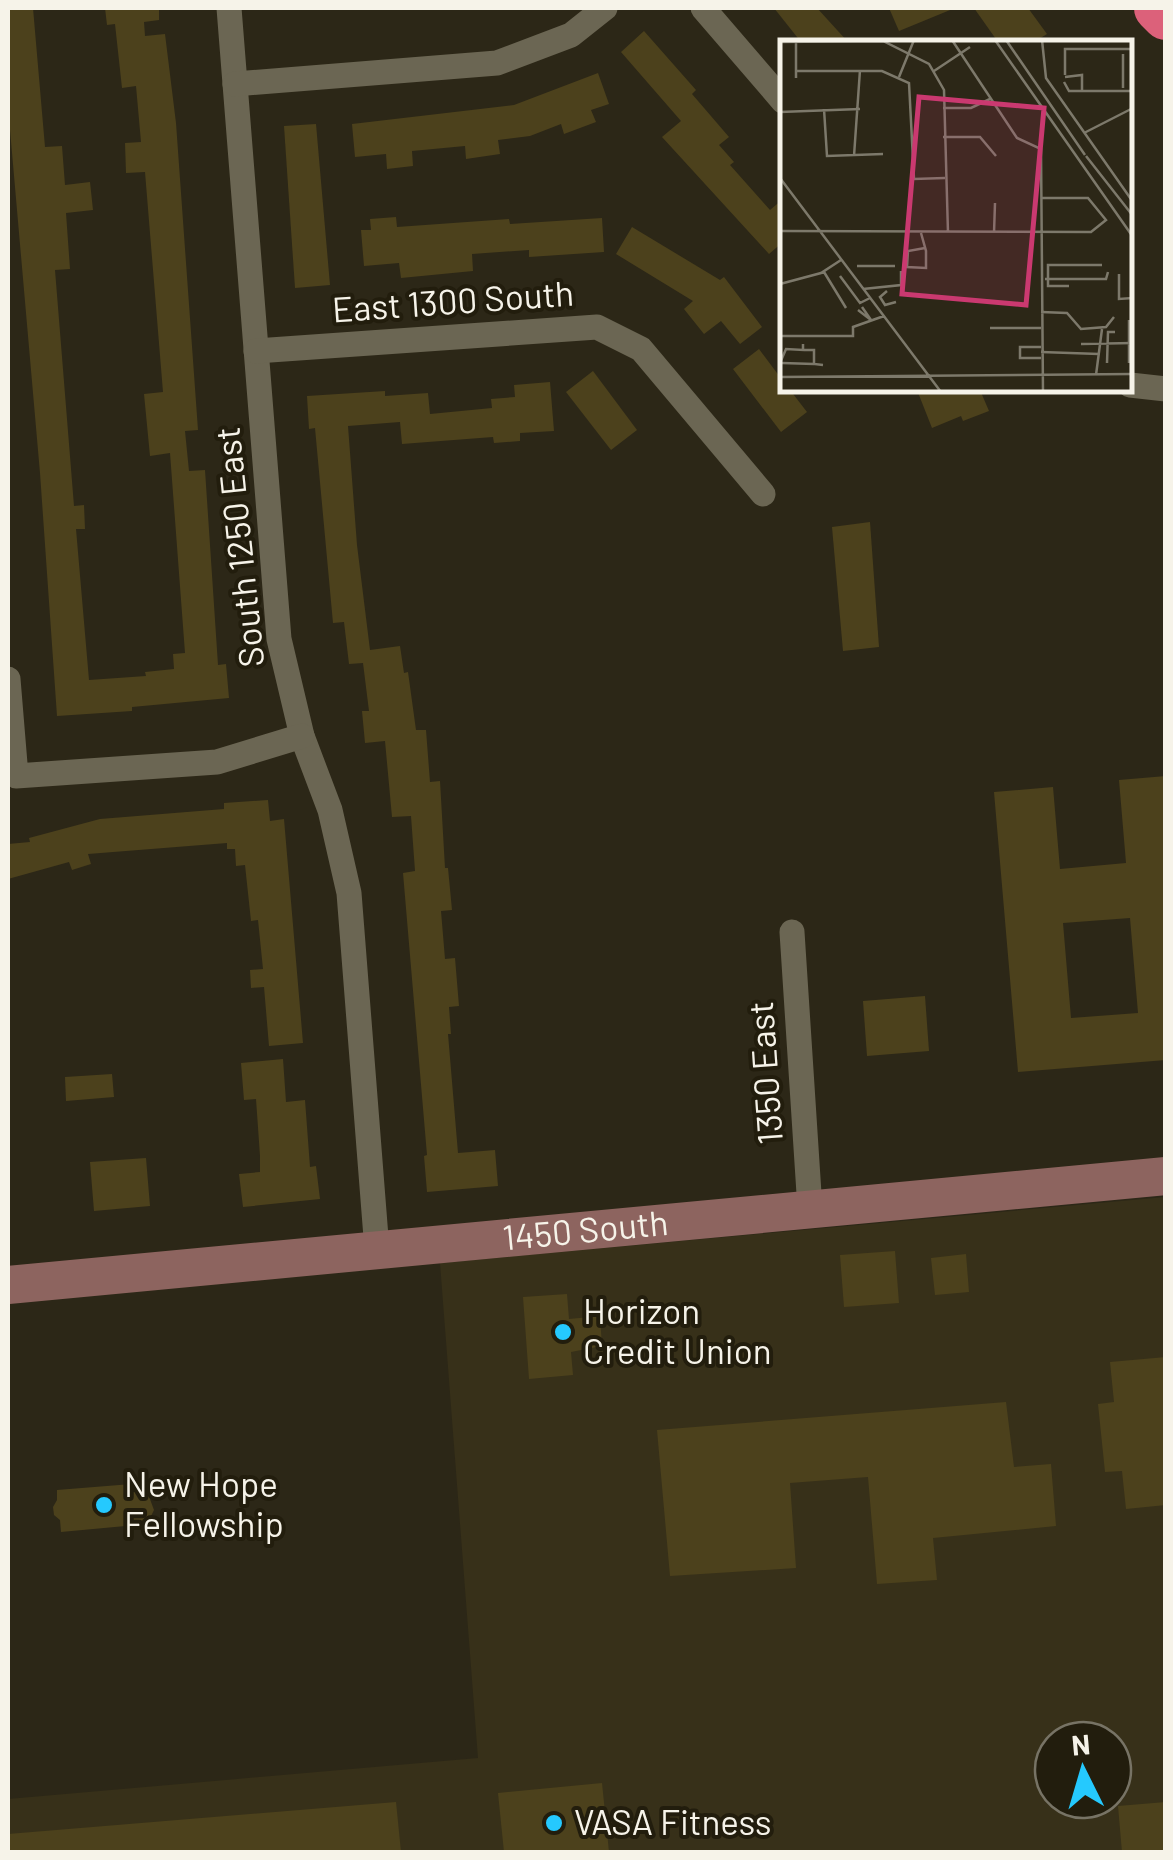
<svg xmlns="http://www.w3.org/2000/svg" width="1173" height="1860" viewBox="0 0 1173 1860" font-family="Barlow,sans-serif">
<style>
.built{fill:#373019;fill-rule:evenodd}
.building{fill:#4c411c;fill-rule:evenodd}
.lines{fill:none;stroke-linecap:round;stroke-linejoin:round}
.street{stroke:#6b6653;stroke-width:25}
.secondary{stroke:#8d645f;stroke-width:38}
.highway{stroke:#dc617a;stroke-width:48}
.poi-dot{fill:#25c9fe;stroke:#221d0d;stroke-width:4}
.labels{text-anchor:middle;stroke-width:8;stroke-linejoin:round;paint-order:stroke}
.street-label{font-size:35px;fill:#f6f3e9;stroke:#221d0d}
.poi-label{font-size:35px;fill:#f6f3e9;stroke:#221d0d;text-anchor:start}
.inset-road{fill:none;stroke:#7d796b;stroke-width:2.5}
.view{fill:#ca3970;fill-opacity:0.15;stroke:#ca3970;stroke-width:5}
.inset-edge{fill:none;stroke:#f6f3e9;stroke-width:5}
</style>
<rect width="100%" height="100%" fill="#2c2717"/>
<!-- built -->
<path class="built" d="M1165 1197V1852H8V1799L478 1758 440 1263ZM1053 1740H1113V1800H1053Z"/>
<!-- building -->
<g class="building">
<path d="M8 8H33L45 147 62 146 65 185 90 182 93 210 66 213 70 269 55 270 74 506 84 505 85 529H76L89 680 146 676 145 672 174 669 173 654 185 653 170 453 150 456 144 394 163 392 145 172 126 173 125 143 141 142 136 86 122 88 115 24 107 25 105 8H159V20L144 22 145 36 165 34 176 123 198 430 185 431 189 471 205 470 218 665 226 664 229 698 132 707V711L57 716 40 473 8 107Z"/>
<path d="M774 8H817L848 42H801Z"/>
<path d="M889 8H955L899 31Z"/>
<path d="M974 8H1028L1047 34 1034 42H998Z"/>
<path d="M644 31 696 90 692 94 729 137 719 145 734 162 730 165 770 210 783 199V242L769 254 662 137 681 121 621 52Z"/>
<path d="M598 73 609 104 591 110 596 122 564 134 561 124 530 136 498 140 500 154 466 159 465 146 412 151 413 166 387 169 386 154 355 157 352 124 514 105Z"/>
<path d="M316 124 330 285 295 288 284 126Z"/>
<path d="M396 217 397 227 509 219 510 224 602 218 604 252 529 257V250L472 254 473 271 401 278 399 263 364 266 361 230H371L370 219Z"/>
<path d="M632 227 720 280 724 277 762 327 740 344 721 321 704 334 684 309 693 301 616 254Z"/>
<path d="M759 349 783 381V390H790L807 412 781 432 733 369Z"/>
<path d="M593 371 637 430 611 450 566 392Z"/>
<path d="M550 382 554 431 520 433V441L494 443 493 437 402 444 400 422 348 426 357 545 370 650 400 646 404 673 408 672 416 730H426L430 782 440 781 445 868H448L452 910 441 911 445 959 455 958 459 1006 449 1007 451 1034H448L458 1153 495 1150 498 1186 427 1192 424 1156 427 1155 403 873 415 871 411 816 392 817 385 741 365 743 362 711H369L363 663 349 664 344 622 333 623 315 428 309 429 307 396 385 391V396L428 393 430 414 492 408 491 399 515 397 514 385Z"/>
<path d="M917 390H980L989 411 963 421 961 416 932 428Z"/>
<path d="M870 522 879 647 843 651 832 527Z"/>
<path d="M1166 776V1060L1018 1072 994 792 1053 787 1060 869 1126 863 1119 780ZM1130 918 1138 1013 1071 1018 1063 923Z"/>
<path d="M268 800 270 821 284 819 303 1043 269 1046 264 987 251 988 250 970 263 969 258 920 251 921 245 865 236 866 235 849H227V843L88 854 91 864 72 870 69 862 8 879V844L30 842 29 838 100 819 224 809V803Z"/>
<path d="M925 996 929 1051 867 1056 863 1001Z"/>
<path d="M283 1059 286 1102 305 1100 310 1167 316 1166 320 1199 243 1207 239 1174 260 1172V1156L256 1099 244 1100 241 1063Z"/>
<path d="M112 1074 114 1097 66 1101 65 1077Z"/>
<path d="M146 1158 150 1206 94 1211 90 1162Z"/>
<path d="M895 1251 899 1303 844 1307 840 1255Z"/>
<path d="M966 1254 969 1292 935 1295 931 1258Z"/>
<path d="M567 1294 569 1319 600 1316 602 1346 571 1352 573 1375 529 1379 523 1297Z"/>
<path d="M1166 1357V1505L1126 1509 1122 1471 1105 1472 1098 1404 1114 1402 1110 1362Z"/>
<path d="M1006 1402 1014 1467 1051 1464 1056 1526 933 1538 937 1580 877 1584 868 1477 790 1483 796 1568 670 1576 657 1430Z"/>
<path d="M144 1483 154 1510 147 1524 61 1532 60 1520 54 1515 53 1507 57 1500V1490Z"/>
<path d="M602 1783 609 1852H504L498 1793Z"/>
<path d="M396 1802 401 1852H8V1834Z"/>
<path d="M1166 1802V1852H1122L1118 1806Z"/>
</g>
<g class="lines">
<!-- street -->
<g class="street">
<path d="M229 8 279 639 302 736 330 810 349 893 377 1250"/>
<path d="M703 8 783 101"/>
<path d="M235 84 497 63 571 35 605 8"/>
<path d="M256 351 597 327 641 349 763 494"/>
<path d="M1130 385 1166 389"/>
<path d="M8 679 16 776 217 762 302 736"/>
<path d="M792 932 810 1209"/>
</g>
<!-- secondary -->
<path class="secondary" id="s1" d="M8 1285 1166 1176"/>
<!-- highway -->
<path class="highway" d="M1158 8 1166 16"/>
</g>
<!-- markers -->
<g class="poi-dot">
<circle cx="563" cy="1332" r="10"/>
<circle cx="104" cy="1505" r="10"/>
<circle cx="554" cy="1823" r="10"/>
</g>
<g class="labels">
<!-- street labels -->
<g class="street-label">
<text transform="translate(453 302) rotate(-4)" y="12">East 1300 South</text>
<text transform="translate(240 547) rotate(-96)" y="12">South 1250 East</text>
<text transform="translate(766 1073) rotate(-94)" y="12">1350 East</text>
<text dy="12" stroke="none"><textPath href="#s1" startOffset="580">1450 South</textPath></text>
</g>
<!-- poi labels -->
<g class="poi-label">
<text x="583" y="1324">Horizon<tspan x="583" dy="40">Credit Union</tspan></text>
<text x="124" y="1497">New Hope<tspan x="124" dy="40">Fellowship</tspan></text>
<text x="574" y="1835">VASA Fitness</text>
</g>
</g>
<!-- overview -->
<g transform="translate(780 40)">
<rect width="352" height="352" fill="#2c2717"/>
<path class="inset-road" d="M16 0V38M172 0 237 98 261 109 263 352M215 0 353 197M226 0 305 115M262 0 266 38 353 162M0 2 103 1 149 24 164 50 168 193M343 14V48M16 31H102L129 43 134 139 165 138M154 31 190 7M285 35V9H353M119 37 134 0M285 37 302 35V51M284 42 289 51H353M163 68H191L210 59M44 69 47 116 103 114M0 72 80 69M304 93 353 68M163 97H200L216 116M74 116 80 30M306 116 353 176M0 138 161 352M0 191 311 192 326 180 308 158H261M141 193 146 211V228L127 227 128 211 145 208M214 193 215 163M77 226H115M44 232 66 268M339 234V259L353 258M60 236 80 263 90 258M265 239H326L328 232M0 244 41 233 61 220M289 246H268V225H322M83 249 121 245V231M107 251 100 257 105 265 116 262M78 270 91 280 82 267M261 272 287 273 301 289 326 287 334 277M349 280V323M210 288H261M0 296H73V287L104 276M301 304 353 303M261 307H240V318H261M23 310H34V324L43 325M261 312 319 314M0 323 6 309 23 310V304M2 323 34 324M327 323 328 292H335M316 335 322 289M0 337 353 334"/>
<path class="view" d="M139 57 264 68 246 265 122 254Z"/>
<rect width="352" height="352" class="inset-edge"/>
</g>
<!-- border -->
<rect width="1173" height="1860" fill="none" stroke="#f6f3e9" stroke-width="20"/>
<!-- north arrow -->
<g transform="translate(1083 1770) rotate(355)"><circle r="48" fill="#221d0d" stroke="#777365" stroke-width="2.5"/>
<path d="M0-8L18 38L0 25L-18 38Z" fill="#25c9fe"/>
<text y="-15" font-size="28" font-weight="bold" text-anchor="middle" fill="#f6f3e9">N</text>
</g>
</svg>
